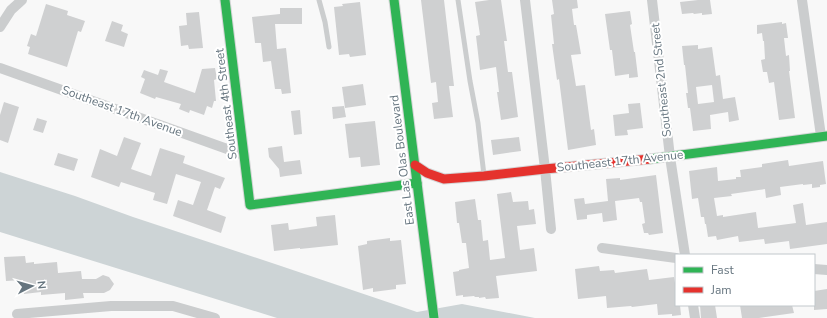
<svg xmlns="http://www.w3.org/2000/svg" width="827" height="318" viewBox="0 0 827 318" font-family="'Nunito Sans',sans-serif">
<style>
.water{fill:#cdd4d6}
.building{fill:#cfd0d1;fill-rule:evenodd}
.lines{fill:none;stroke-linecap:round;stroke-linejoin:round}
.fast-casing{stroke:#d4d5d6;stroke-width:11}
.jam-casing{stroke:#d4d5d6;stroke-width:11}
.lane{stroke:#cbcdce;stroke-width:5}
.street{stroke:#cbcdce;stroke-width:10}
.fast{stroke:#30b455;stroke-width:9}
.jam{stroke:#e5322d;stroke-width:9}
.labels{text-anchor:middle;stroke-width:4;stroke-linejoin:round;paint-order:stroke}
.street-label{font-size:12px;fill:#66757f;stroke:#fff}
</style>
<rect width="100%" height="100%" fill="#f8f8f8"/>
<!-- water -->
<path class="water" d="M0 172 75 196 133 217 278 265 417 312 462 304 535 318H277L0 232Z"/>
<!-- building -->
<g class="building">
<path d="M421 0H444L454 86H449L453 117 434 119 432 103 438 102 436 82 431 83Z"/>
<path d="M489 0H501L507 41H504L508 72H512L518 117 501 120 497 92H499L496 67 480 70 476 36 480 35 475 2Z"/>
<path d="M552 0H577L578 8 572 9 574 25H576L581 54 571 55 576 86 585 85 591 130 594 129 596 145 568 150 559 79 557 80 552 44H554L551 15 554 14Z"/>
<path d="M698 0H710L712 14 702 15V13L694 14 693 13 682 14 680 2Z"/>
<path d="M360 2 366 55 350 57 349 54 339 55 334 7 343 6 342 4Z"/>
<path d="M46 4 68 11 67 15 85 21 81 32 78 31 67 67 28 54 30 47 27 46 31 34 36 36Z"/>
<path d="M280 8H302V24H275L277 49 286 48 291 93 282 94 281 89H275L271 61 263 62 261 43H255L252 17 280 14Z"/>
<path d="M630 11 632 24 630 25 634 52H635L638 77 629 78V74L615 76 612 50H610L605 14Z"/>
<path d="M199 12 203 48 189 49 188 45 181 46 179 26 187 25 186 13Z"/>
<path d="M112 21 123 25 121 31 128 34 124 47 105 41Z"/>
<path d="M782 22V24L786 23 788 38H784L786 56 789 55 790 71H789L795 118 779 120 774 82 769 83 767 72H763L761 60 765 59 764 41H763L762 33 757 34V25Z"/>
<path d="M698 45V49L712 47 716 76 720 75 723 99 735 97 739 120 729 122 728 112 710 115 711 129 693 131 690 108H688L686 93H688L685 65H684L682 46ZM712 85 714 102 698 104 696 87Z"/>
<path d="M215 68 217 79 214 80 216 101H214L212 108 207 106 204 115 190 110 189 113 179 109 181 104 156 97 155 99 140 93 145 79 141 77 144 70 158 75 160 69 168 71 164 82 195 93 202 69Z"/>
<path d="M363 84 366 105 345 108 342 87Z"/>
<path d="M4 102 19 107 8 143 0 140V115Z"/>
<path d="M640 103 643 128 627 130 628 135 615 136 613 115 629 113 628 104Z"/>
<path d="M344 106 346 117 333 119 332 107Z"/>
<path d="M300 110 302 134 294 135 291 111Z"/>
<path d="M37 118 47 121 43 133 33 130Z"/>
<path d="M375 121 380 165 361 167 360 157 349 158 345 124Z"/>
<path d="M124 137 141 143 131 169 151 176 160 148 185 156 183 163 225 178 220 189 215 187 207 210 226 217 221 233 173 216 178 200 193 205 201 182 176 174 167 204 153 200 155 193 121 182 119 187 91 177 100 149 117 156Z"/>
<path d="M519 137 521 151 493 155 491 140Z"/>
<path d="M282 146 284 162 300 160 302 174 286 176V177V176L280 177 279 169 269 157 268 148Z"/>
<path d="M58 153 78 159 74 171 54 165Z"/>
<path d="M788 160 789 166 823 161 826 184 820 185V187L812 188V184L803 185V184L780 187 781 195 766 198 765 189 731 194 732 196 714 198 717 216 723 215V217L756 212 758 228 796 223 793 205 803 203 806 225 827 222V244L790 249 789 241 765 244 764 239 739 242 738 236 717 240 716 236 708 237 706 224H705L704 217H701L698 198 692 199 689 171 717 167 718 181 736 179V177H741L740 170 762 167V164Z"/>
<path d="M656 175 663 233 649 235 648 233H644L642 224 645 223 642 202H640L639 198 615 201 617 220 603 222 602 213 587 215V219L577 220 574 199 584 198 585 204 608 201 606 179 620 178V180Z"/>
<path d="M511 192 513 202 528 201 529 210 534 209 536 224 517 226 520 250 534 248 537 271 496 276 499 298 486 299 485 297 479 298V297H475L474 296 463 297V295L456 296 453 272 459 271V270L469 268 466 243H462L459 223H457L455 202 475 199 478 220H481L483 241 488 240 490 260 505 258 497 194Z"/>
<path d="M335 215 338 245 300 249V248L274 251 271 225 288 223 289 230 317 226 316 217Z"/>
<path d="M390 238V241L401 240 406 284 396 285V289L373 292V288L363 290 358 246 367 244V241Z"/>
<path d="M25 256 26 263 34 262V264L57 262 58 273 81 271 82 279H96L103 275 109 277 114 284 110 290 104 293H83L84 298 65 300V293L41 295V292L24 294 23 280 6 281 4 257Z"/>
<path d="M599 266 600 271 614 270 615 273 647 269 649 280 674 277 675 283H676V305H680L681 315 672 316V314L658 315 657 304 632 307 631 306 607 308 606 296 578 299 575 269Z"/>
<path d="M827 289V309L814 310V291Z"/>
<path d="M700 305H715L717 318H701Z"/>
<path d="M740 305H792L794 313 759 318H742Z"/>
</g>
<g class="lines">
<defs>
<g id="fast">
<path d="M225 0 250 205 417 183"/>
<path d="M394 0 434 318"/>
<path d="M650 159 827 136"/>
</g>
<path id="jam" d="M415 165 427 173 444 179 484 176 545 169 650 159"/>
</defs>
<!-- fast casing -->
<use href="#fast" class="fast-casing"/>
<!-- jam casing -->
<use href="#jam" class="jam-casing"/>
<!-- lane -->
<g class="lane">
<path d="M319 0 325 22 329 47"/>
<path d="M458 0 470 81 478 123 481 150 484 175"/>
</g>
<!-- street -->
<g class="street">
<path d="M525 0 545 169 551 229"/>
<path d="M652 0 670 157 685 255"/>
<path d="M802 0 821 136"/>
<path d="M0 27 11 10 22 0"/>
<path d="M0 68 244 155"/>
<path d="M602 248 676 258"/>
<path d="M814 269 827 270"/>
<path d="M693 305 695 318"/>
<path d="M17 314 111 306H173L215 318"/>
</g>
<!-- fast -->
<use href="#fast" class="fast"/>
<!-- jam -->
<use href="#jam" class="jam"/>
</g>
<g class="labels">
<!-- street labels -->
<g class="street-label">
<text transform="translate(661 80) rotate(-96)" y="4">Southeast 2nd Street</text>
<text transform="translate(226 104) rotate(-97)" y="4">Southeast 4th Street</text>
<text transform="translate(122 111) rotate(20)" y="4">Southeast 17th Avenue</text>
<text transform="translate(402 160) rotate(-97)" y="4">East Las Olas Boulevard</text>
<text transform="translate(620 161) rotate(-6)" y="4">Southeast 17th Avenue</text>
</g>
</g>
<!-- legend -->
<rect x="675" y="254" width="140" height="52" fill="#ffffff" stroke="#c2c8cc"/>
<rect x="683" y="267" width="20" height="6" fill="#30b455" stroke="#c2c8cc"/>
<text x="711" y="274" font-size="12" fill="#66757f">Fast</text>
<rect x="683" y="287" width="20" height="6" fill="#e5322d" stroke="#c2c8cc"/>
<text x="711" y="294" font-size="12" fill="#66757f">Jam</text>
<!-- north arrow -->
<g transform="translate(32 286) rotate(84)" stroke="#ffffff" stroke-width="3" paint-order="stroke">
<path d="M0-3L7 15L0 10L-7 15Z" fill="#66757f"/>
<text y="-6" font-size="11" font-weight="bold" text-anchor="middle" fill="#66757f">N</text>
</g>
</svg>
